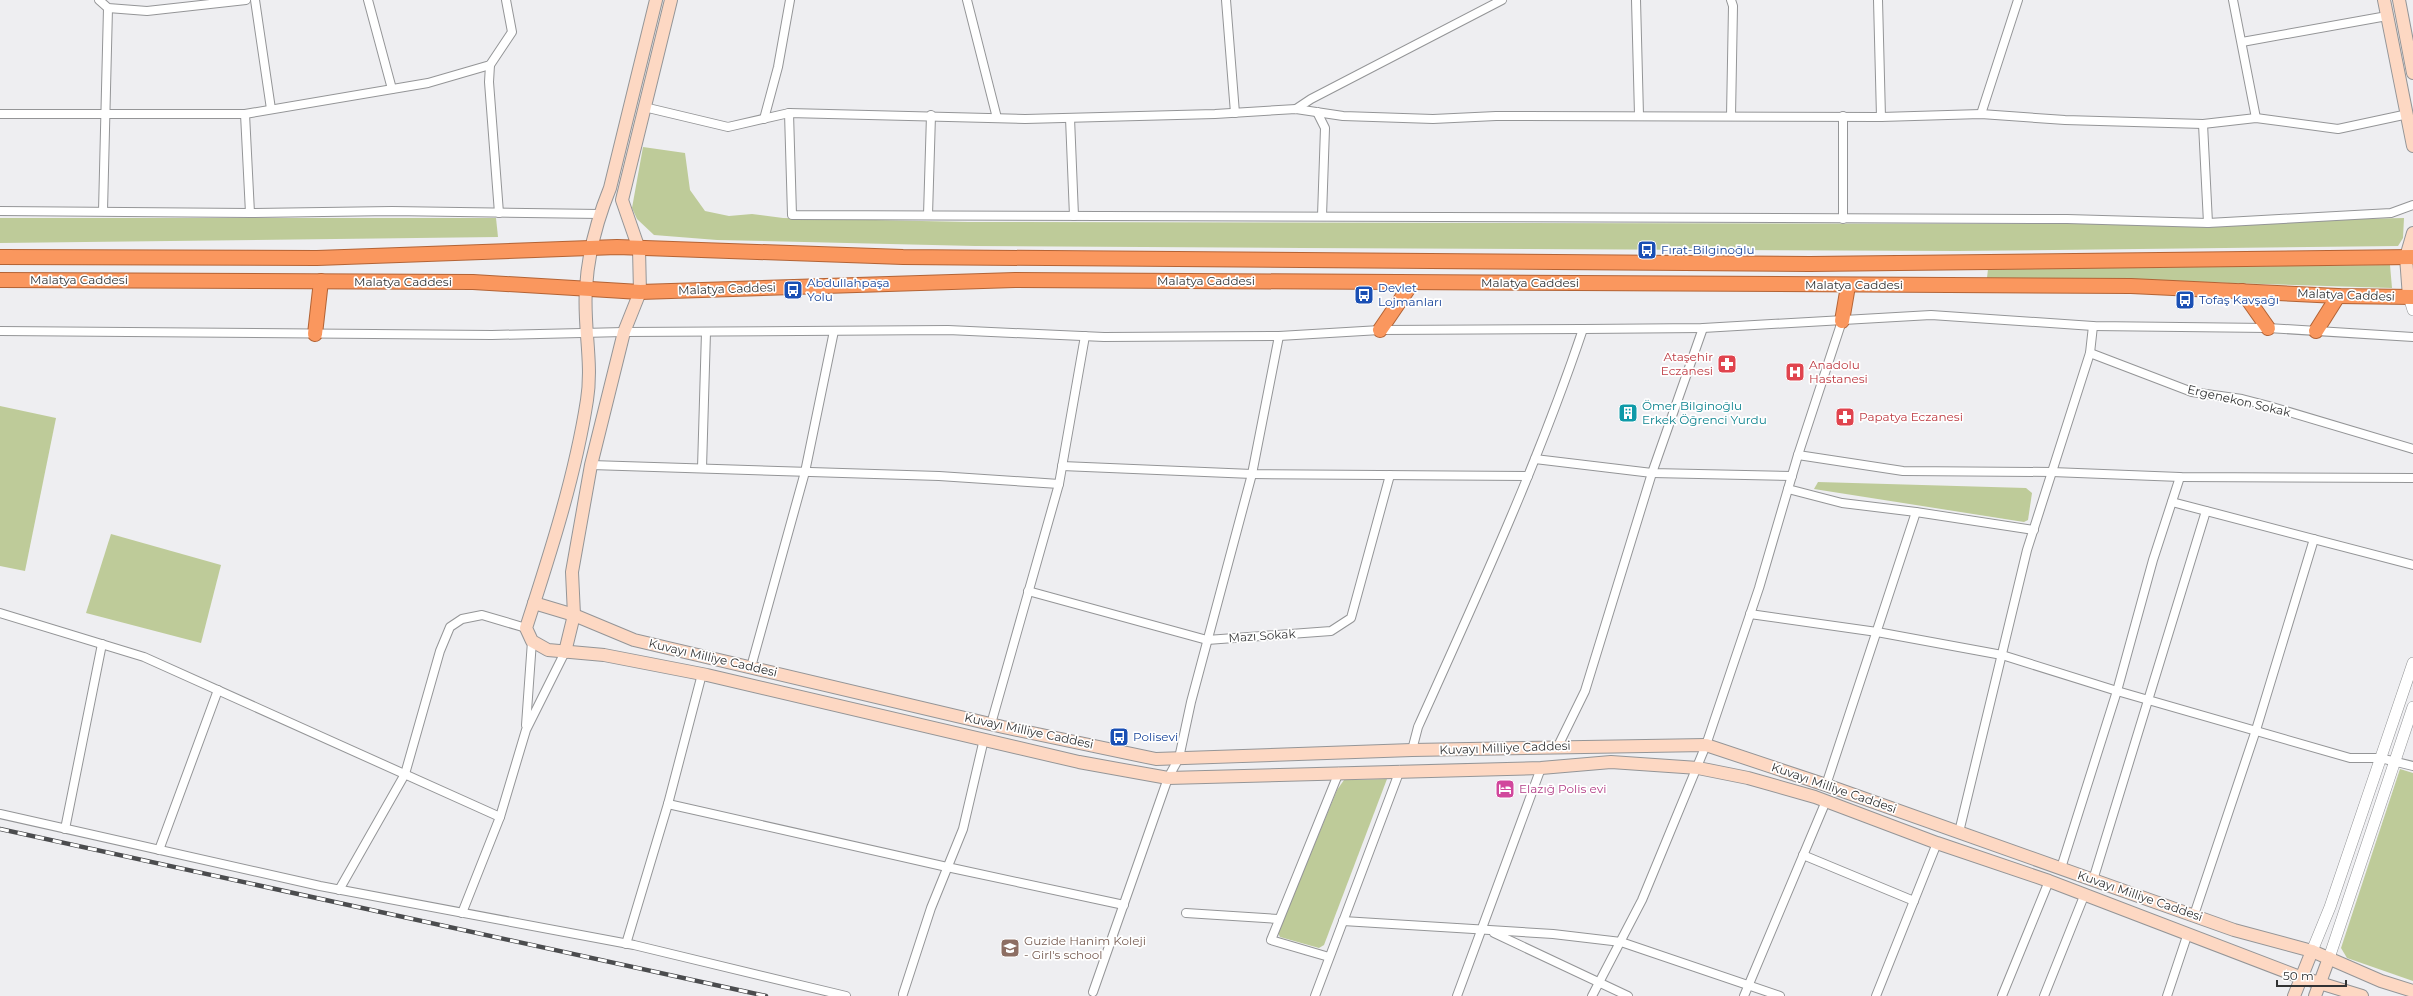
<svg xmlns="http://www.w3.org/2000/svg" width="2413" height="996" viewBox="0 0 2413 996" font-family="Montserrat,sans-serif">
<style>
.green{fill:#becb99}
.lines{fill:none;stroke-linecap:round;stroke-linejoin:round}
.minor-casing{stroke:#949597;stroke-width:10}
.tertiary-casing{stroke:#949597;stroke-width:12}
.secondary-casing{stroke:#949597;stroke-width:14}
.trunk-casing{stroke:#b36335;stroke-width:16}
.minor{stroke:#fff;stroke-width:8}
.tertiary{stroke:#fff;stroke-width:11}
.secondary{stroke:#fdd8c3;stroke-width:12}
.trunk{stroke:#fa975e;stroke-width:14}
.rail-casing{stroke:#4b4c4e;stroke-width:4.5}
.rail{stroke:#fff;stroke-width:3;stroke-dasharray:9;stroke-linecap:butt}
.labels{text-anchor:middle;stroke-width:3.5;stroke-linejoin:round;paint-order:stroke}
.transit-label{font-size:12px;fill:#164399;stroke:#fff;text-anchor:start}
.street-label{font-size:12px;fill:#323334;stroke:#fff}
.health-label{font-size:12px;fill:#be3a42;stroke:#fff;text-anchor:start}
.culture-label{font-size:12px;fill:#0d838f;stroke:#fff;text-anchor:start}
.hotel-label{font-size:12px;fill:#b23c85;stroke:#fff;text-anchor:start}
.education-label{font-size:12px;fill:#785e54;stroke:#fff;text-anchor:start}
</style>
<rect width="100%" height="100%" fill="#eeeef1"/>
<!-- green -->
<g class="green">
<path d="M643 147 685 153 690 190 705 211 729 216 752 214 783 218 968 222 2112 224 2404 218 2403 238 2398 246 1957 251 1303 248 975 246 717 240 654 235 637 219 632 208Z"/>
<path d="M0 218H496L498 237 0 243Z"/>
<path d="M2390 265 2392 288 2061 278H1987L1988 269Z"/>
<path d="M0 406 56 418 25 571 0 566Z"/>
<path d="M1818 482 2026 488 2032 493 2028 520 2024 522 1814 489Z"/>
<path d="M111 534 221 565 201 643 86 613Z"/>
<path d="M2400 769 2413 773V981L2347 958 2341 948Z"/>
<path d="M1387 779 1324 945 1319 948 1280 937 1278 933 1337 790 1344 780Z"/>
</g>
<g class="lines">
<defs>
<g id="minor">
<path d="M99 0 108 8 147 11 246 0"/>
<path d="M255 0 271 109"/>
<path d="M368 0 392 89"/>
<path d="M967 0 997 118"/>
<path d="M1226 0 1235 113"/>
<path d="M1636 0 1639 115"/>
<path d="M1878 0 1881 117"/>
<path d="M2233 0 2256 118"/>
<path d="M2242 42 2387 16"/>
<path d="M490 65 489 82 499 213"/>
<path d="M644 107 728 127 789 113 1025 119 1215 114 1296 109 1343 116 1433 119 1496 116 1881 117 1981 114 2065 120 2203 124 2256 118 2338 129 2408 114"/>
<path d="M1296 109 1311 99 1502 0"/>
<path d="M1317 112 1325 128 1322 216"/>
<path d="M789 113 792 215 2067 219 2208 223 2391 213 2413 205"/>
<path d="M0 114H245L428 83 490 65 512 32 506 0"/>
<path d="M245 114 250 213"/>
<path d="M1981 114 2018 0"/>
<path d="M1731 116 1733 6 1731 0"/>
<path d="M1070 118 1074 216"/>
<path d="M764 119 778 67 790 0"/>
<path d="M2203 124 2208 223"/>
<path d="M0 211 250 213 392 211 600 214"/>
<path d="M103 211 108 8"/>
<path d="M928 215 931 115"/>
<path d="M1843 219V116"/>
<path d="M0 331 492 335 624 332 948 330 1104 337 1279 336 1380 330 1583 329"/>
<path d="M2090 353 2192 392 2242 399 2269 406 2413 449"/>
<path d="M1798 455 1903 471 2052 472 2180 477 2413 478"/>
<path d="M1535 459 1652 473 1792 476"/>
<path d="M591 465 939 476 1059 484"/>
<path d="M1062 466 1252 474 1528 476"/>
<path d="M702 468 706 332"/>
<path d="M1788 489 1842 503 1916 512 2034 530"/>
<path d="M2172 502 2413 565"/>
<path d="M1028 591 1207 640 1331 631 1351 618 1390 475"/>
<path d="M0 613 144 657 500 817"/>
<path d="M1750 614 1877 632 2002 655 2117 691 2350 758H2380L2413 766"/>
<path d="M751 667 805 472 834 331"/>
<path d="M991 724 1059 484 1085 336"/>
<path d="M526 725 532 641"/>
<path d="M1558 746 1585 691 1652 473 1703 328"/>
<path d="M1412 750 1418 727C1477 596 1537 466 1583 329L1703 328 1931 315 2093 326 2268 328 2413 337"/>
<path d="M1826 785 1916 512"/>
<path d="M668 804 947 867 1124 905"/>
<path d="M0 814 320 886 634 945 846 996"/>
<path d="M65 829 102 644"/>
<path d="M1959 832 2027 550 2090 353 2093 326"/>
<path d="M159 850 218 690"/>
<path d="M1803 855 1914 901"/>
<path d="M2061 868 2117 691 2153 560 2180 477"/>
<path d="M2093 880 2206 511"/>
<path d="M339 890 405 774 440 651 450 627 462 619 482 615 526 628"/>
<path d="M462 913 500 817 526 730 565 652"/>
<path d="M1186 913 1278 919"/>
<path d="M2194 915 2256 730 2314 539"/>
<path d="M1343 921 1553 934 1621 942 1780 996"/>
<path d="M1494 933 1628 996"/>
<path d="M626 944 668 804 702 674"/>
<path d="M1329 957 1271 940 1339 772"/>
<path d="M1093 992 1168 778 1179 758 1191 702 1252 474 1279 336"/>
<path d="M903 994 931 908 963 829 984 739"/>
<path d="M1315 996 1400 770"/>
<path d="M1457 996 1541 768"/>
<path d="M1592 996 1642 900 1706 745 1759 588 1798 455 1842 321"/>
<path d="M1744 996 1826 801"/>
<path d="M1876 996 1937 843"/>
<path d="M2002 996 2049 881"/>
<path d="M2044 996 2084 896"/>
<path d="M2167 996 2188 933"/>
</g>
<g id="tertiary">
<path d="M2409 297 2413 310"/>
<path d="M2312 951 2330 907 2413 663"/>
<path d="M2329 958 2413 707"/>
</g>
<g id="secondary">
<path d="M656 0 610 188C597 220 588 254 586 288 583 325 593 362 587 400 575 477 550 554 526 628L532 641 548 650 604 655 707 675 1079 762 1168 778 1541 768 1611 762 1698 768 1748 778 1815 797 1937 843 2049 881 2300 977 2362 996"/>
<path d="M2384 0 2413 146"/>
<path d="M2399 0 2413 73"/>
<path d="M2409 297 2406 257 2413 233"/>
<path d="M534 603 574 615 634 640 1003 727 1156 759 1412 750 1706 745 1826 785 2234 930 2312 951 2381 981 2413 991"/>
<path d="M565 652 574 615 572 572 591 465 624 332 640 292 639 249 622 200 671 0"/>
<path d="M2294 996 2312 951"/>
<path d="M2315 996 2329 958"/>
</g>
<g id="trunk">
<path d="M0 257 317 258 617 247 903 257 1810 264 2413 257"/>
<path d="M0 280 473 282 640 292 1015 280 2131 286 2338 296 2413 297"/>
<path d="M2242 291 2268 328"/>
<path d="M1842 321 1848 286"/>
<path d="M1380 330 1412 283"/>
<path d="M2316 331 2338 296"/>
<path d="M315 334 321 281"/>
</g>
</defs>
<!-- minor casing -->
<use href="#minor" class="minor-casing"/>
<!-- tertiary casing -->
<use href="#tertiary" class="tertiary-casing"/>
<!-- secondary casing -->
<use href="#secondary" class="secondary-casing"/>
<!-- trunk casing -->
<use href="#trunk" class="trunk-casing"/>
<!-- minor -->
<use href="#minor" class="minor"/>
<!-- tertiary -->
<use href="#tertiary" class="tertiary"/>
<!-- secondary -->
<use href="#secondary" class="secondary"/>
<!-- trunk -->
<use href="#trunk" class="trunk"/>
<defs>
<path id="rail" d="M0 829 766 996"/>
</defs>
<!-- rail casing -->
<use href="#rail" class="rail-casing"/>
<!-- rail -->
<use href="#rail" class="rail"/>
</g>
<!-- icons -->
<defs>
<symbol id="bus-square" viewBox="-11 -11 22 22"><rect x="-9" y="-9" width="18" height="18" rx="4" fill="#1a4fb4" stroke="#fff"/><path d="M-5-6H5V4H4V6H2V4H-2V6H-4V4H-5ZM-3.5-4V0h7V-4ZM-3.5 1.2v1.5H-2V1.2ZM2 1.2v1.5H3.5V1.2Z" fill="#fff"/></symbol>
<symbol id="pharmacy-square" viewBox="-11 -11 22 22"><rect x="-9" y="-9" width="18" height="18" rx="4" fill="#e0444e" stroke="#fff"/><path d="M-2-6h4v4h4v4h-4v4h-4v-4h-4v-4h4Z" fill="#fff"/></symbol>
<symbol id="hospital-square" viewBox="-11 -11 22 22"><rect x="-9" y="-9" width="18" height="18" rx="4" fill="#e0444e" stroke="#fff"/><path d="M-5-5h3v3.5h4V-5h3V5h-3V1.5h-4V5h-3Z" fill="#fff"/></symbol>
<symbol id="building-square" viewBox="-11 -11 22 22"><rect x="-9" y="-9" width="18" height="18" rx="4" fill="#0f9aa8" stroke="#fff"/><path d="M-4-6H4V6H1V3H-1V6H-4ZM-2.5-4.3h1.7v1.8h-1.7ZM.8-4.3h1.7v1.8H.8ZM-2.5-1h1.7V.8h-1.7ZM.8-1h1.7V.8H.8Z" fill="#fff"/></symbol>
<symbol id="hotel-square" viewBox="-11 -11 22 22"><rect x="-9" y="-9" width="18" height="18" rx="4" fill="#d1479c" stroke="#fff"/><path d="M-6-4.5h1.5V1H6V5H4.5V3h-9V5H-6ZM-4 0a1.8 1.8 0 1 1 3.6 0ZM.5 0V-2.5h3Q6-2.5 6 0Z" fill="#fff"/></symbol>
<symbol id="school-square" viewBox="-11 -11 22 22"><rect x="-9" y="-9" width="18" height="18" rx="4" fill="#8d6e63" stroke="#fff"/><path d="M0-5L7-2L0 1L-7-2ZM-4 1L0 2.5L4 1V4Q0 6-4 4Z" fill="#fff"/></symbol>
</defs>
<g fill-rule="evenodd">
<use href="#bus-square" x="1636" y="239" width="22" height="22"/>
<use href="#bus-square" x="782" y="279" width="22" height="22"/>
<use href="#bus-square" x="1353" y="284" width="22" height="22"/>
<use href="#bus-square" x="2174" y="289" width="22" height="22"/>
<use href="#pharmacy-square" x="1716" y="353" width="22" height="22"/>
<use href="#hospital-square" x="1784" y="361" width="22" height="22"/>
<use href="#building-square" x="1617" y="402" width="22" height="22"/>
<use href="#pharmacy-square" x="1834" y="406" width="22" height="22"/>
<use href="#bus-square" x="1108" y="726" width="22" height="22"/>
<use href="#hotel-square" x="1494" y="778" width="22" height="22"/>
<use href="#school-square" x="999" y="937" width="22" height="22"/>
</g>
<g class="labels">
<!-- transit labels -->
<g class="transit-label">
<text x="1661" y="254">Fırat-Bilginoğlu</text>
<text x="807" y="287">Abdullahpaşa<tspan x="807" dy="14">Yolu</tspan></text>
<text x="1378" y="292">Devlet<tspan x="1378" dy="14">Lojmanları</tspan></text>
<text x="2199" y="304">Tofaş Kavşağı</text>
<text x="1133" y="741">Polisevi</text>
</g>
<!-- street labels -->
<g class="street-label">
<text x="79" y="284">Malatya Caddesi</text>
<text x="1206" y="285">Malatya Caddesi</text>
<text x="403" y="286">Malatya Caddesi</text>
<text x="1530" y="287">Malatya Caddesi</text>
<text x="1854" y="289">Malatya Caddesi</text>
<text transform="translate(727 289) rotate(-2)" y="4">Malatya Caddesi</text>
<text transform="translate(2346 295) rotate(2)" y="4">Malatya Caddesi</text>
<text transform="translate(2239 401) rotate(13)" y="4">Ergenekon Sokak</text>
<text transform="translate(1262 636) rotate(-4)" y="4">Mazı Sokak</text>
<text transform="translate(713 658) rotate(13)" y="4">Kuvayı Milliye Caddesi</text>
<text transform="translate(1029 731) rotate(12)" y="4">Kuvayı Milliye Caddesi</text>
<text transform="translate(1505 748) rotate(-2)" y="4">Kuvayı Milliye Caddesi</text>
<text transform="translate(1834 788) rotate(19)" y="4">Kuvayı Milliye Caddesi</text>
<text transform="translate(2140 896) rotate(19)" y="4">Kuvayı Milliye Caddesi</text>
</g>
<!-- health labels -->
<g class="health-label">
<text x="1713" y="361" text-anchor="end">Ataşehir<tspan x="1713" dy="14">Eczanesi</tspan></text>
<text x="1809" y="369">Anadolu<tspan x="1809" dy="14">Hastanesi</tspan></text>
<text x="1859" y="421">Papatya Eczanesi</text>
</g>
<!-- culture labels -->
<g class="culture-label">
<text x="1642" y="410">Ömer Bilginoğlu<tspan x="1642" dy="14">Erkek Öğrenci Yurdu</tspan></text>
</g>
<!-- hotel labels -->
<g class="hotel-label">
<text x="1519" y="793">Elazığ Polis evi</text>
</g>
<!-- education labels -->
<g class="education-label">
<text x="1024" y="945">Guzide Hanim Koleji<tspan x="1024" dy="14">- Girl's school</tspan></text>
</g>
</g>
<!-- scale -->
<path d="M2277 980v6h69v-6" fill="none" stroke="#323334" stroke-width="2"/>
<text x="2283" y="980" font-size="12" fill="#323334" stroke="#ffffff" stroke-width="3" paint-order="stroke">50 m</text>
</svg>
